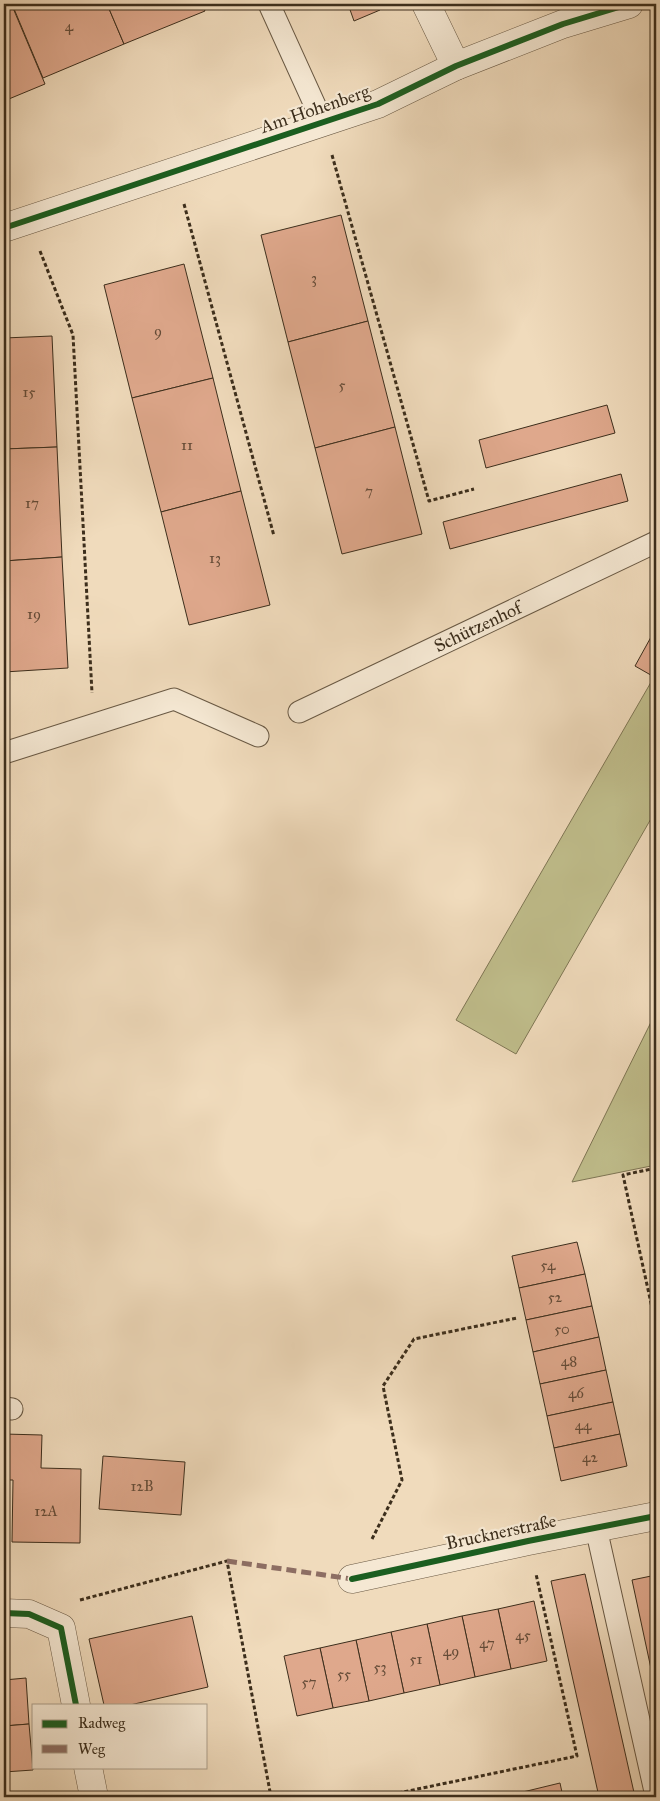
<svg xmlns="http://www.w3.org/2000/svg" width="660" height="1801" viewBox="0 0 660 1801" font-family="'IM FELL Great Primer',serif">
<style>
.green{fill:#c0be8c;stroke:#7e7654}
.building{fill:#dfa88c;stroke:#3c2e1c}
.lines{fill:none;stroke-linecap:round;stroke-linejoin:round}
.lane-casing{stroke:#695944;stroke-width:23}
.street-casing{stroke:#695944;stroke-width:29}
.path{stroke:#3c2e1c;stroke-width:3;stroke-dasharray:4 2.5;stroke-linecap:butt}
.lane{stroke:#f5e8d3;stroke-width:21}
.street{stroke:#f5e8d3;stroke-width:28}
.quiet{stroke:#8d6e63;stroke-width:5;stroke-dasharray:10 5;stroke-linecap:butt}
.cycleway-casing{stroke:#f5e8d3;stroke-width:9}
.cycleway{stroke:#1b5e20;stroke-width:6}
.labels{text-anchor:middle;stroke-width:4.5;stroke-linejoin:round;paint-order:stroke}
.number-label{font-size:15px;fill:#654c38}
.street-label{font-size:18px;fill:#3c2e1c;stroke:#f5e8d3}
</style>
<rect width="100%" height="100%" fill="#f0dbbc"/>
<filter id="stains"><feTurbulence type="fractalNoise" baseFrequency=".004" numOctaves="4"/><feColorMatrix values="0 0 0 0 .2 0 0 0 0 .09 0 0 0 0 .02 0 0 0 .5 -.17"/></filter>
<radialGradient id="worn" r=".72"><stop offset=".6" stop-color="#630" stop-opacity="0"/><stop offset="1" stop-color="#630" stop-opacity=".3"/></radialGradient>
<!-- green -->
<g class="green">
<path d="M654 677 656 678V810L516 1054 456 1020Z"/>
<path d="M656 1012V1165L572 1182Z"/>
</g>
<!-- building -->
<g class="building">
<path d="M12 4H107L124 44 43 78Z"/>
<path d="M107 4H202L205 11 124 44Z"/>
<path d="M348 4H378L380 10 354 21Z"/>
<path d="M13 8 45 84 4 101V12Z"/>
<path d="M341 215 368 321 288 342 261 235Z"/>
<path d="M184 264 213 378 132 398 104 285Z"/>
<path d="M368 321 395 427 315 448 288 342Z"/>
<path d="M52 336 57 447 4 449V338Z"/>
<path d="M213 378 241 491 161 512 132 398Z"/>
<path d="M607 405 615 433 486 468 479 440Z"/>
<path d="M395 427 422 534 342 554 315 448Z"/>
<path d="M57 447 62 557 4 561V449Z"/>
<path d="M621 474 628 501 450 549 443 522Z"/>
<path d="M241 491 270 605 189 625 161 512Z"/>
<path d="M62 557 68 668 4 672V561Z"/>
<path d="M656 628V678L635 666Z"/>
<path d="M577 1242 585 1274 519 1288 512 1256Z"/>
<path d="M585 1274 592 1306 526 1320 519 1288Z"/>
<path d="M592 1306 599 1337 533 1352 526 1320Z"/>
<path d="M599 1337 606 1370 540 1384 533 1352Z"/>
<path d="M606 1370 613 1402 547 1416 540 1384Z"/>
<path d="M613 1402 620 1434 554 1448 547 1416Z"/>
<path d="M4 1434 42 1435 41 1468 81 1469 80 1543 12 1542 13 1480H4Z"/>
<path d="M620 1434 627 1466 561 1481 554 1448Z"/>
<path d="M103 1456 185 1462 181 1515 99 1509Z"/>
<path d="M585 1574 635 1797H599L551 1581Z"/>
<path d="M656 1575V1692L632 1580Z"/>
<path d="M534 1601 547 1661 511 1669 498 1609Z"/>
<path d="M498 1609 511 1669 475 1677 462 1616Z"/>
<path d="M192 1616 208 1687 130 1705H104L89 1639Z"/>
<path d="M462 1616 475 1677 440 1685 427 1624Z"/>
<path d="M427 1624 440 1685 404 1693 391 1632Z"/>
<path d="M391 1632 404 1693 369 1701 356 1640Z"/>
<path d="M356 1640 369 1701 333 1708 320 1648Z"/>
<path d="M320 1648 333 1708 297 1716 284 1656Z"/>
<path d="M26 1678 29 1724 4 1726V1680Z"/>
<path d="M29 1724 33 1770 4 1772V1726Z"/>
<path d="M560 1783 563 1797H529L527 1791Z"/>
<path d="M527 1791 529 1797H499Z"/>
</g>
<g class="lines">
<defs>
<g id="lane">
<path d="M269 4 323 123"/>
<path id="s1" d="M299 712 656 542"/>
<path d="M4 753 174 699 258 736"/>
<path d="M4 1408 12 1409"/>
<path d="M596 1528 656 1796"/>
</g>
<g id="street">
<path d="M426 4 456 66"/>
<path d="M4 228 378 104 456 66 563 24 629 4"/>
<path d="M352 1579 528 1541 656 1516"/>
<path d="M4 1613 29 1614 61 1628 76 1705"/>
<path d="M88 1767 94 1797"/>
</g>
</defs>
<!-- lane casing -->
<use href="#lane" class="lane-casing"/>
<!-- street casing -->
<use href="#street" class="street-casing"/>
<!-- path -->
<g class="path">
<path d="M332 155 429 501 474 489"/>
<path d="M184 204 274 536"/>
<path d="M40 251 73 335 92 693"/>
<path d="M656 1168 623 1175 656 1326"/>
<path d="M372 1539 402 1480 383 1386 414 1339 517 1318"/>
<path d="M80 1600 227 1561 271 1797"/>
<path d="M379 1797 577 1756 536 1574"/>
</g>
<!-- lane -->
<use href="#lane" class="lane"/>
<!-- street -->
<use href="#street" class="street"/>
<!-- quiet -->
<path class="quiet" d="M227 1561 352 1579"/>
<defs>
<g id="cycleway">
<path d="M4 228 378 104 456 66 563 24 629 4"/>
<path d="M352 1579 528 1541 656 1516"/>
<path d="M4 1613 29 1614 61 1628 76 1705"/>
</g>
</defs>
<!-- cycleway casing -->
<use href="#cycleway" class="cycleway-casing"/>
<!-- cycleway -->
<use href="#cycleway" class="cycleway"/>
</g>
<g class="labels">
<!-- number labels -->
<g class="number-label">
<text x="69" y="31">4</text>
<text x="314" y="283">3</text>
<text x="158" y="336">9</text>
<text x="342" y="390">5</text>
<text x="29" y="397">15</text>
<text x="187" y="450">11</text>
<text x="369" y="496">7</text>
<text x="32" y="508">17</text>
<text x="215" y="563">13</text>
<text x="34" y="619">19</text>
<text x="548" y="1270">54</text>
<text x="555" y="1302">52</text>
<text x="562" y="1334">50</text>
<text x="569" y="1366">48</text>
<text x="576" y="1398">46</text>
<text x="583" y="1430">44</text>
<text x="590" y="1462">42</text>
<text x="142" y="1491">12B</text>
<text x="46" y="1516">12A</text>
<text x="523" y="1640">45</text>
<text x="487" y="1648">47</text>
<text x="451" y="1656">49</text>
<text x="416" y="1664">51</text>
<text x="380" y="1672">53</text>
<text x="344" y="1679">55</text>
<text x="309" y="1687">57</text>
</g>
<!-- street labels -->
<g class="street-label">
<text transform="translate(315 109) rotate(-19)" y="6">Am Hohenberg</text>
<text dy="6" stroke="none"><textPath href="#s1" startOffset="198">Schützenhof</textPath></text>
<text transform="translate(501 1532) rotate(-12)" y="6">Brucknerstraße</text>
</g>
</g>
<!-- margin -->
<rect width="660" height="1801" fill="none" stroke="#f0dbbc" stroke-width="20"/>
<rect x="5" y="5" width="650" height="1791" fill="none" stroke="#3c2e1c" stroke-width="2.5"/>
<rect x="10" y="10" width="640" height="1781" fill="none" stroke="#3c2e1c"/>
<!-- legend -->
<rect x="32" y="1704" width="175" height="65" fill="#f5e8d3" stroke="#ab9e8a"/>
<rect x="42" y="1720" width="25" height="8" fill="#1b5e20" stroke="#ab9e8a"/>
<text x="78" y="1728" font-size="15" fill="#3c2e1c">Radweg</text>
<rect x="42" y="1745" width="25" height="8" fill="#8d6e63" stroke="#ab9e8a"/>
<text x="78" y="1754" font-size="15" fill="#3c2e1c">Weg</text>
<rect width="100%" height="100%" filter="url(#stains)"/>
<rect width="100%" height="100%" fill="url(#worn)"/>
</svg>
